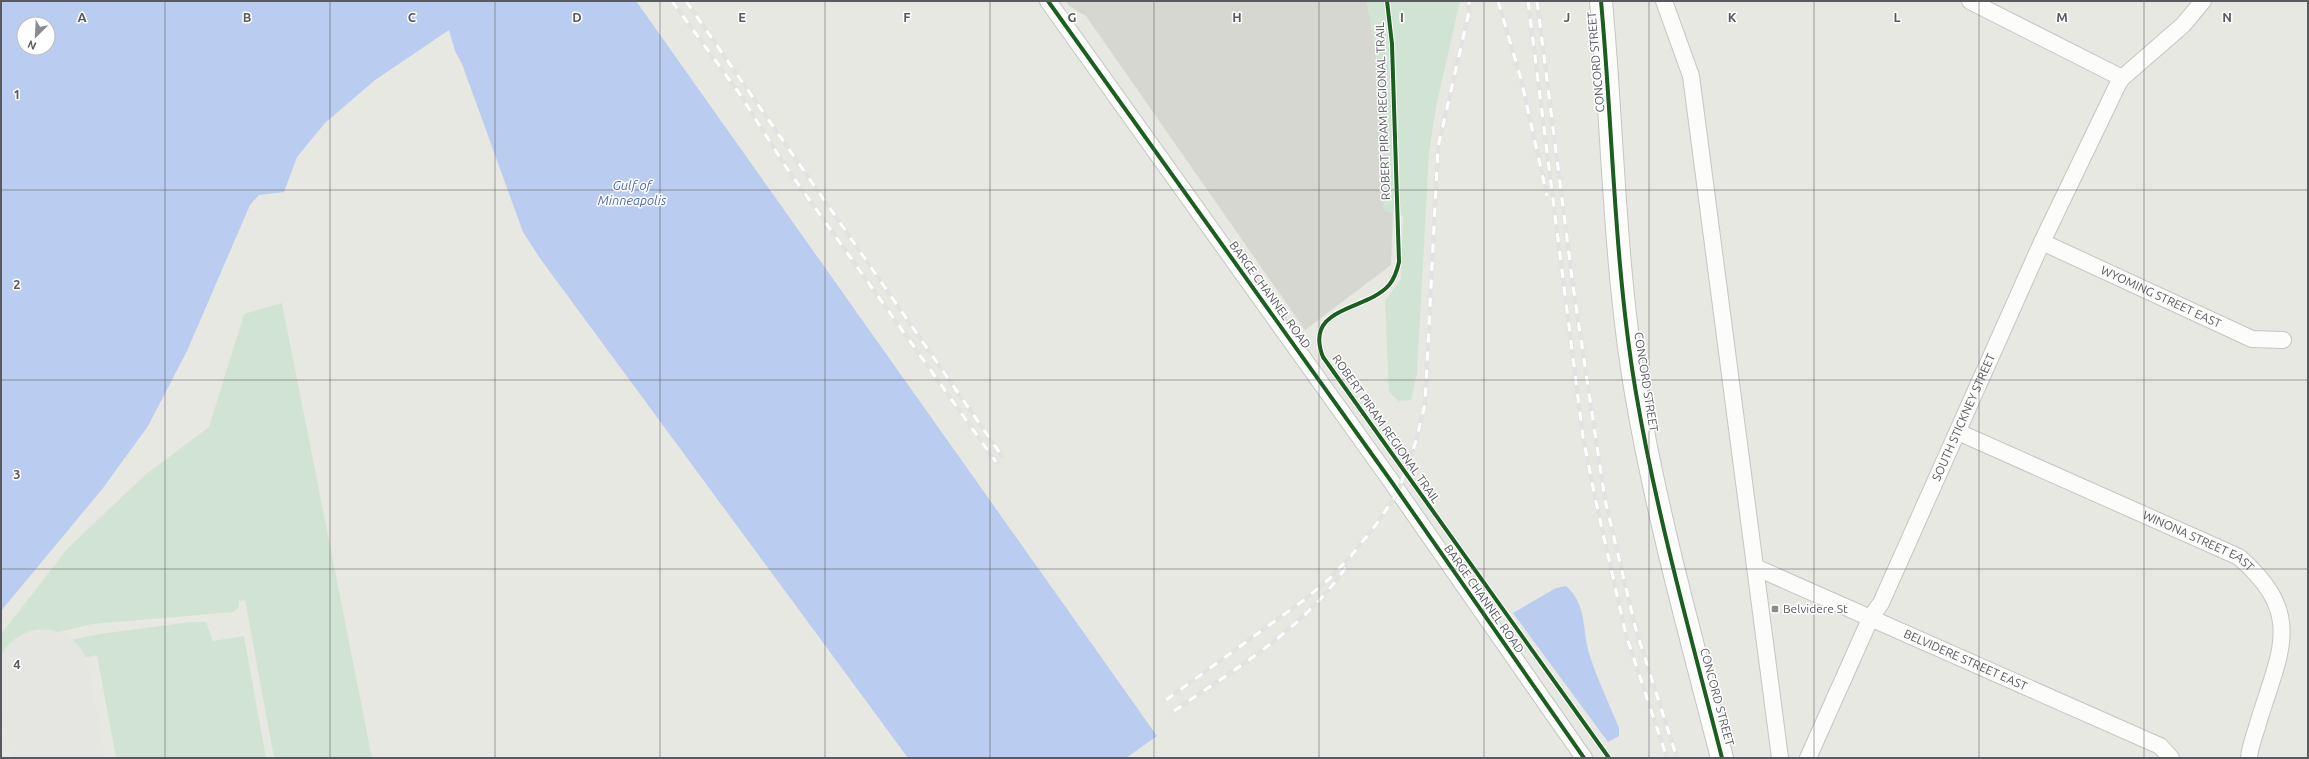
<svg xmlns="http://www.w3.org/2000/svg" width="2309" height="759" viewBox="0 0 2309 759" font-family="Ubuntu,sans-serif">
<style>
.industrial{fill:#d7d7d2}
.green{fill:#d1e4d3}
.water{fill:#baccef;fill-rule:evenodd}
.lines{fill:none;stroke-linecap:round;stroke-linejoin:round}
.runway{stroke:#e5e5e2;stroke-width:93}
.street-casing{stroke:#c5c5c3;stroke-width:18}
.secondary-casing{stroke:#c5c5c4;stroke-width:24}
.street{stroke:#fcfcfb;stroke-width:16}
.secondary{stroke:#fcfcfb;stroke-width:22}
.rail-casing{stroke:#e2e2e1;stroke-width:4.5}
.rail{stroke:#fff;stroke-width:3;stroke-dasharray:9;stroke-linecap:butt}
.cycleway-casing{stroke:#fff;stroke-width:6}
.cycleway{stroke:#1b5e20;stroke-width:4}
.grid{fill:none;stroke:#595a60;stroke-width:1;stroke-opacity:0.55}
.poi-dot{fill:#8b8c8e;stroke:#fff;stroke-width:1.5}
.labels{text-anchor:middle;stroke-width:3;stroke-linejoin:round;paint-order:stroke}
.street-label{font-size:12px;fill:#595a60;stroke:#fff}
.poi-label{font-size:12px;fill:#595a60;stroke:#fff;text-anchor:start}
.water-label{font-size:13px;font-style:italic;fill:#4d68b4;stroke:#fff}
.grid-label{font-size:13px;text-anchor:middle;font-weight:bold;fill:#595a60;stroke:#fff;stroke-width:3;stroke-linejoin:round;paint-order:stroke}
</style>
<rect width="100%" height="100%" fill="#e8e8e2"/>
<!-- industrial -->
<path class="industrial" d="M1066 1H1367L1380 80 1383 209 1393 213 1391 265 1305 330 1086 16 1069 6Z"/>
<!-- green -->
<g class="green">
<path d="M1367 1H1460L1436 107 1429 152 1417 373 1411 400 1399 401 1389 392 1385 301 1401 279 1403 216 1383 209 1380 80Z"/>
<path d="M282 303 372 758H274L245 600 239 601V607L234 612 92 624 21 641 24 649 34 648 36 668 4 673 6 682 1 683V634L68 548 145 475 209 427 244 314Z"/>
<path d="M190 622H206L213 641 244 636 266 758H116L97 655 43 667 40 646 100 634Z"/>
</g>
<!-- water -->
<g class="water">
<path d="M1 1H636L1157 736 1126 758H908L539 257 523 232 462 64 455 51 449 30 375 80 325 123 297 157 284 192 259 195 250 205 187 351 148 426 103 488 1 611ZM24 24H48V48H24Z"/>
<path d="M1566 586C1587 604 1582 629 1589 653 1597 679 1609 703 1619 728V736L1608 742 1513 613 1556 588Z"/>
</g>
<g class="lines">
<!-- runway -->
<path class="runway" d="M43 676 58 758"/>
<defs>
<g id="street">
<path d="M1048 1 1391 481 1584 758"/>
<path d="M1664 1 1691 76 1780 758"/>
<path d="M1970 1 2122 78"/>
<path id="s1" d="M2042 242 2252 339 2283 340"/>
<path id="s2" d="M1958 432 2239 557C2304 614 2281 649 2259 720 2256 732 2250 745 2249 758"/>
<path id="s3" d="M1755 567 2160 746 2171 758"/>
<path id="s4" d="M1808 758 1871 617 1881 603 2042 242 2118 84 2122 78 2183 25 2203 1"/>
</g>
<path id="secondary" d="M1601 1C1613 131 1614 264 1636 393 1657 516 1691 637 1722 758"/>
</defs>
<!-- street casing -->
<use href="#street" class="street-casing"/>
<!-- secondary casing -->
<use href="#secondary" class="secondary-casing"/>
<!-- street -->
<use href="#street" class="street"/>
<!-- secondary -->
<use href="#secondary" class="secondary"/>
<defs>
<g id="rail">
<path d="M672 1 739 93 786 167 996 462"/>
<path d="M686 1 1002 456"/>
<path d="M1498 1 1521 79 1547 196"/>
<path d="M1528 1 1583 437 1596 502 1626 635 1667 758"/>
<path d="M1537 1 1573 286 1605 500 1636 630 1677 758"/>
<path d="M1166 700 1304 600 1329 579 1351 556 1378 522 1398 492 1416 441 1425 404 1438 147 1469 12V1"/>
<path d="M1174 711C1236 668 1303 630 1346 567"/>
</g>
</defs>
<!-- rail casing -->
<use href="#rail" class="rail-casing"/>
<!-- rail -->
<use href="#rail" class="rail"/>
<defs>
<g id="cycleway">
<path d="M1048 1 1391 481 1584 758"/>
<path d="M1387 1 1392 44 1399 262C1397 271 1395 278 1389 285 1367 311 1303 306 1323 357L1609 758"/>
<path d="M1601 1C1613 131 1614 264 1636 393 1657 516 1691 637 1722 758"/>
</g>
</defs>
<!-- cycleway casing -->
<use href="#cycleway" class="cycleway-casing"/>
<!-- cycleway -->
<use href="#cycleway" class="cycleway"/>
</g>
<!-- grid -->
<path class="grid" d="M165 1V758M330 1V758M495 1V758M660 1V758M825 1V758M990 1V758M1154 1V758M1319 1V758M1484 1V758M1649 1V758M1814 1V758M1979 1V758M2144 1V758M1 190H2308M1 380H2308M1 569H2308"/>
<!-- markers -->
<rect class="poi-dot" x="1771" y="605" width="8" height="8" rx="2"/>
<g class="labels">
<!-- street labels -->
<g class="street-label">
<text transform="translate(1596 62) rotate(-95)" y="4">CONCORD STREET</text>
<text transform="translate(1383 111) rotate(-92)" y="4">ROBERT PIRAM REGIONAL TRAIL</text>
<text transform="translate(1270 295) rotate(54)" y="4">BARGE CHANNEL ROAD</text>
<text dy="4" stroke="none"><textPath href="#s1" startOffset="131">WYOMING STREET EAST</textPath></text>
<text transform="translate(1646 382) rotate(81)" y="4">CONCORD STREET</text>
<text dy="4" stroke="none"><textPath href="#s4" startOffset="375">SOUTH STICKNEY STREET</textPath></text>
<text transform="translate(1386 429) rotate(55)" y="4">ROBERT PIRAM REGIONAL TRAIL</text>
<text dy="4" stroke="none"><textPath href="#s2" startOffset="264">WINONA STREET EAST</textPath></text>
<text transform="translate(1484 599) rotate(55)" y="4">BARGE CHANNEL ROAD</text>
<text dy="4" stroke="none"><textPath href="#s3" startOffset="230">BELVIDERE STREET EAST</textPath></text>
<text transform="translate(1717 697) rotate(75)" y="4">CONCORD STREET</text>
</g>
<!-- poi labels -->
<g class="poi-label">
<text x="1783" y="613">Belvidere St</text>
</g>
<!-- water labels -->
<g class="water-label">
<text x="632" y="190">Gulf of<tspan x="632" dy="15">Minneapolis</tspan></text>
</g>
</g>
<g class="grid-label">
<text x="82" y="22">A</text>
<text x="247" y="22">B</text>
<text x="412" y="22">C</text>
<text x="577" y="22">D</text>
<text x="742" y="22">E</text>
<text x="907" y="22">F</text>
<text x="1072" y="22">G</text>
<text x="1237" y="22">H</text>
<text x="1402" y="22">I</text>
<text x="1567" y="22">J</text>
<text x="1732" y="22">K</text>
<text x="1897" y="22">L</text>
<text x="2062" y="22">M</text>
<text x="2227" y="22">N</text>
<text x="17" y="99">1</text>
<text x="17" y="289">2</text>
<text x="17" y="479">3</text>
<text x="17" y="669">4</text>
</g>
<!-- border -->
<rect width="2309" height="759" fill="none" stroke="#595a60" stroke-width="4"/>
<!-- north arrow -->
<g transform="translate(36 36) rotate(204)"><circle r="19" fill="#ffffff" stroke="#bdbdbf"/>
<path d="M0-3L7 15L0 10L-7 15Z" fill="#8b8c8e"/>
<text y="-6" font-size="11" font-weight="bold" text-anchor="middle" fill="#595a60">N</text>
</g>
</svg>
